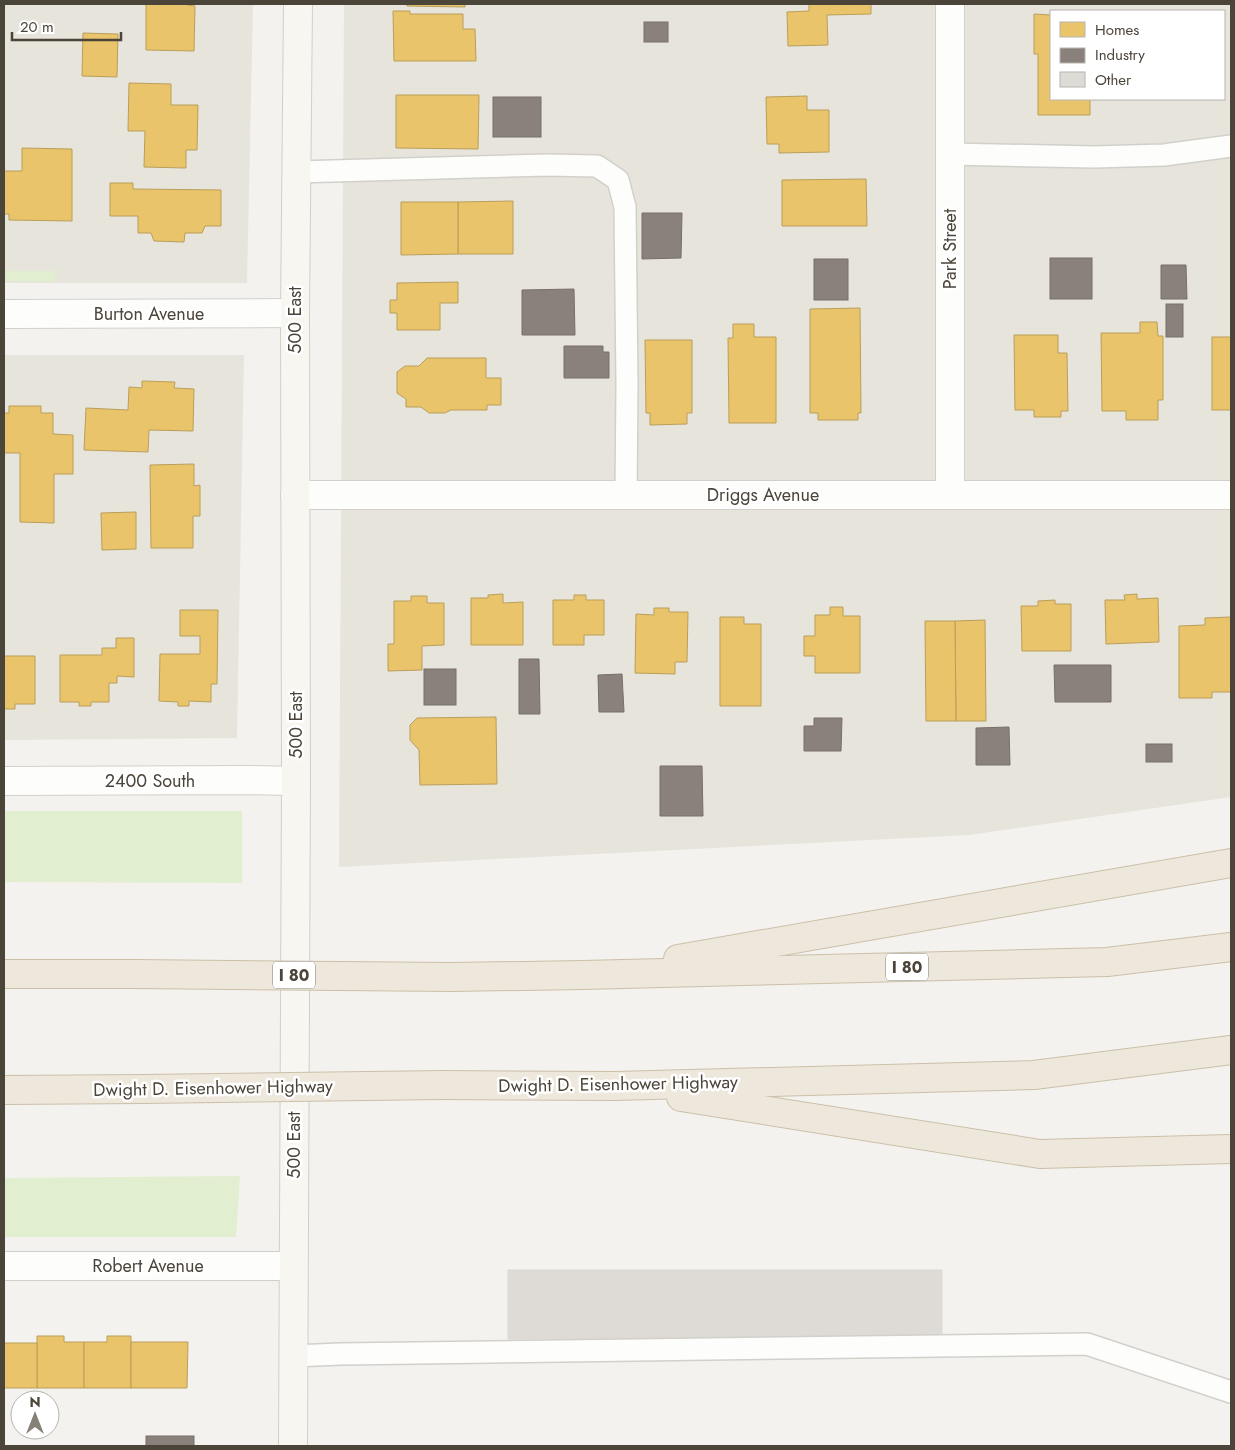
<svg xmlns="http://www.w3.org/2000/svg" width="1235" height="1450" viewBox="0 0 1235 1450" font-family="Jost,sans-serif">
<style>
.residential{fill:#e7e4dc;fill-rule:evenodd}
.green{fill:#e1eecf}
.homes{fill:#e9c46a;stroke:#ba9e5b}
.industry{fill:#8a817c;stroke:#776f68}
.building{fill:#dedbd6;stroke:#dcd9d4}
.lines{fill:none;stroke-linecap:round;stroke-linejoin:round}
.lane-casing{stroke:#d2d0cb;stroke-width:24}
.street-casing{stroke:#d2d0cb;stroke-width:30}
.secondary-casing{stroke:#d3cfc5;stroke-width:30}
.highway-casing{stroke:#ccbfa9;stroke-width:30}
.lane{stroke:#fdfdfc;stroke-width:21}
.street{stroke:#fdfdfc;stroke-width:28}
.secondary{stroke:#f7f6f1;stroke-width:28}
.highway{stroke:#ede8db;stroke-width:28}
.highway-bridge-casing{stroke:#ccbfa9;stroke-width:30;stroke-linecap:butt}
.highway-bridge{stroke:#ede8db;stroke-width:28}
.labels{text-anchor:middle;stroke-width:5;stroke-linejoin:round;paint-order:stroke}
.shield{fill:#fff;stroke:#817c74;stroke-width:1}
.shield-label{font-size:16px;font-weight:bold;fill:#4b4439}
.street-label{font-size:18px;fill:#4b4439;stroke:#fff}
</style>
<rect width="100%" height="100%" fill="#f4f2ee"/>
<!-- residential -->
<g class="residential">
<path d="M4 4H253L247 283H4Z"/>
<path d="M344 4H1231V797L969 835 339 867ZM1051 11H1224V99H1051Z"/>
<path d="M4 355H244L237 738 4 740Z"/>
</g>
<!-- green -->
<g class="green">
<path d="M4 271H57L53 282 4 281Z"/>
<path d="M4 811H242V883L4 882Z"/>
<path d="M240 1176 236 1237H4V1178Z"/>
</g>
<!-- homes -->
<g class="homes">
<path d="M146 4H187V5L195 6 194 51 146 50Z"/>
<path d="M407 4H465V7L407 6Z"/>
<path d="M809 4H871V14L827 15 828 45 788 46 787 12 809 11Z"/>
<path d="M393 11H410V14H463V29H475L476 61H394Z"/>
<path d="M1034 14 1051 15V99H1090V115H1038V54H1034Z"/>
<path d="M83 33 118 34 117 77 82 76Z"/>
<path d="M129 83 171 84V105H198L197 150H186V168L144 167 145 131H128Z"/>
<path d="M396 95H479L478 149 396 148Z"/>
<path d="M807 96V110H829V152L779 153V144H767L766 97Z"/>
<path d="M22 148 72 149V221L9 220V214H4V171H22Z"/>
<path d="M866 179 867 226H782V180Z"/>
<path d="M110 183H133V189L221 190V226H205L202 233H185L184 242 154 241 151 233H138V216H110Z"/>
<path d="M513 201V254H458V202Z"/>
<path d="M401 202H458V254L401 255Z"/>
<path d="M458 282V303H440V330H397V313H390V300H397V283Z"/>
<path d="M860 308 861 413H858V420H818V413H810V309Z"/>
<path d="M1140 322H1157L1158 336H1163V400H1158V420H1126V411H1102L1101 333H1140Z"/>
<path d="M733 324H754V337H776V423H729L728 338H733Z"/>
<path d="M1014 335H1058V353H1067L1068 411H1061V417H1034V410H1015Z"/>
<rect x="1212" y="337" width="19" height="73"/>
<path d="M645 340H692V413H687V424L650 425V413H646Z"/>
<path d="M427 358H486V378H501V405H487V410H451L445 413H429L421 407H406V399L397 393V372L405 366H419Z"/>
<path d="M142 381 175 382 174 388 194 389 193 431 149 430 148 452 84 450 86 408 128 410 129 387 142 388Z"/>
<path d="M9 406H41V413H53V434L73 435V474H54V523L20 522V453H4V413H9Z"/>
<path d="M194 464V486L200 485V516H193V548H151L150 465Z"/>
<path d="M136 512V549L102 550 101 513Z"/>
<path d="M503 594V603L523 602V645H471V598H488V595Z"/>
<path d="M1137 594V599L1158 598 1159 642 1106 644 1105 600H1125L1124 595Z"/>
<path d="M574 595H586V600H604V635H584V645H553V600H574Z"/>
<path d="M411 596H427V603H444V645L422 646V670L388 671V644H394V601H411Z"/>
<path d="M1055 600V604H1071V651H1022L1021 606H1038V601Z"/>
<path d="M830 607H843V616H860V673H815V656H804V636H815V615H830Z"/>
<path d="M654 608H669V612H688L687 662H675V674L635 673 636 614 654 615Z"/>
<path d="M180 610H218L217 684H211V702L189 701V706H178V702L159 701 160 654H200V636H180Z"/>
<path d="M720 617H744V624H761V706H720Z"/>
<path d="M1231 617V692H1212V698H1179V626L1205 625V618Z"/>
<path d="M985 620 986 721H956L955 621Z"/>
<path d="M925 621H955L956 721H926Z"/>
<path d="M116 638H134V677L117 676V683H109V702H91V706H79V702H60V655H102V648H116Z"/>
<path d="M4 656H35V704H15V709H4Z"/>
<path d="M496 717 497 784 420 785 419 750 410 740V725L417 718Z"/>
<path d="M37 1336H64V1342H84V1388H37Z"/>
<path d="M107 1336H131V1388H84V1342H107Z"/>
<path d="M131 1342H188L187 1388H131Z"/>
<rect x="4" y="1343" width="33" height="45"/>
</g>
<!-- industry -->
<g class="industry">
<rect x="644" y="22" width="24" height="20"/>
<rect x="493" y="97" width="48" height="40"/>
<path d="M642 213H682L681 258 642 259Z"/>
<rect x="1050" y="258" width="42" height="41"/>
<rect x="814" y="259" width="34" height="41"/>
<path d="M1161 265H1186L1187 299H1161Z"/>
<path d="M574 289 575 335H522V290Z"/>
<rect x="1166" y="304" width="17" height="33"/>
<path d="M564 346H603V352H609V378H564Z"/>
<path d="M519 659H539L540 714H519Z"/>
<path d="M1054 665H1111V702H1055Z"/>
<rect x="424" y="669" width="32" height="36"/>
<path d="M622 674 624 712H599L598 675Z"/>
<path d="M814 718H842L841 751H804V726H814Z"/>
<path d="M1009 727 1010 765H976V728Z"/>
<rect x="1146" y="744" width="26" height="18"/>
<path d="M660 766H702L703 816H660Z"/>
<rect x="146" y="1436" width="48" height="10"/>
</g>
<!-- building -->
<path class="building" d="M508 1270H942V1337L508 1339Z"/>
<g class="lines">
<defs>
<g id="lane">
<path d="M950 154 1094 157 1164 155 1231 146"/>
<path d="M297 172 548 165 597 166 618 180 625 207 627 384 626 495"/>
<path d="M293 1356 341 1354 1087 1344 1231 1392"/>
</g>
<g id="street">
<path d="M950 4V495"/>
<path d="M4 314 295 313"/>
<path d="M295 495H1231"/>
<path d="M4 781 248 780 296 781"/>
<path d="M4 1266H293"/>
</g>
<path id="secondary" d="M293 1446 296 781 295 313 298 4"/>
<g id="highway">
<path d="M678 959 1231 863"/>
<path d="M4 974H135"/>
<path d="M452 977 583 975 1107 962 1231 947"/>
<path d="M443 1085 615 1086 1034 1075 1231 1050"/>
<path d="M4 1090 143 1089"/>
<path d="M681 1097 1040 1154 1231 1149"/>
</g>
</defs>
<!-- lane casing -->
<use href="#lane" class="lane-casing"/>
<!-- street casing -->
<use href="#street" class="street-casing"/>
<!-- secondary casing -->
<use href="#secondary" class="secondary-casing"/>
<!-- highway casing -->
<use href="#highway" class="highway-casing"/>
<!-- lane -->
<use href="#lane" class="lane"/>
<!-- street -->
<use href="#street" class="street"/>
<!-- secondary -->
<use href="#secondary" class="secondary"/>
<!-- highway -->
<use href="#highway" class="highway"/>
<defs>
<g id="highway-bridge">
<path d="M135 974 452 977"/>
<path d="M143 1089 443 1085"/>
</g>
</defs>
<!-- highway-bridge casing -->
<use href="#highway-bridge" class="highway-bridge-casing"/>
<!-- highway-bridge -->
<use href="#highway-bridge" class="highway-bridge"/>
</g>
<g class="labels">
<!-- shield labels -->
<g class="shield">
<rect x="886" y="953.5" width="42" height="27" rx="4"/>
<rect x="273" y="961.5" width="42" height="27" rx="4"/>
</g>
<g class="shield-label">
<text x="907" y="973">I 80</text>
<text x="294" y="981">I 80</text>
</g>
<!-- street labels -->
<g class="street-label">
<text transform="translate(950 249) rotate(-90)" y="6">Park Street</text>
<text x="149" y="320">Burton Avenue</text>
<text transform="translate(295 320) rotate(-90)" y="6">500 East</text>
<text x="763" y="501">Driggs Avenue</text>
<text transform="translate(296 725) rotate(-90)" y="6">500 East</text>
<text x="150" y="787">2400 South</text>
<text transform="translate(618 1084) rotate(-1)" y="6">Dwight D. Eisenhower Highway</text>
<text transform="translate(213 1088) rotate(-1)" y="6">Dwight D. Eisenhower Highway</text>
<text transform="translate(294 1145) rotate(-90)" y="6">500 East</text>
<text x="148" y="1272">Robert Avenue</text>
</g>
</g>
<!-- border -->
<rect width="1235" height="1450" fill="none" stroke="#4b4439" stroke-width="10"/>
<!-- legend -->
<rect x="1050" y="10" width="175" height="90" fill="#ffffff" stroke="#b7b4b0"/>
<rect x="1060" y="22" width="25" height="15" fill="#e9c46a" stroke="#b7b4b0"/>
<text x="1095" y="35" font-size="15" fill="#4b4439">Homes</text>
<rect x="1060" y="48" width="25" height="15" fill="#8a817c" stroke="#b7b4b0"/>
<text x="1095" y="60" font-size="15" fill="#4b4439">Industry</text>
<rect x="1060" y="72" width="25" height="15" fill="#dedbd6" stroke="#b7b4b0"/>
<text x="1095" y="85" font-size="15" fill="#4b4439">Other</text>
<!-- north arrow -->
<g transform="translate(35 1415)"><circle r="24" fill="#ffffff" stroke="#b7b4b0"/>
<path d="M0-4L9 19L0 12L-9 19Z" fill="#868178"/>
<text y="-8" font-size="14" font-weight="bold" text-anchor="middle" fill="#4b4439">N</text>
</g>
<!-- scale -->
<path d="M12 32v8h109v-8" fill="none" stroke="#4b4439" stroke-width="2.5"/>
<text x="20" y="32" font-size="15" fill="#4b4439" stroke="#ffffff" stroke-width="4" paint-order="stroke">20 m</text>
</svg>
